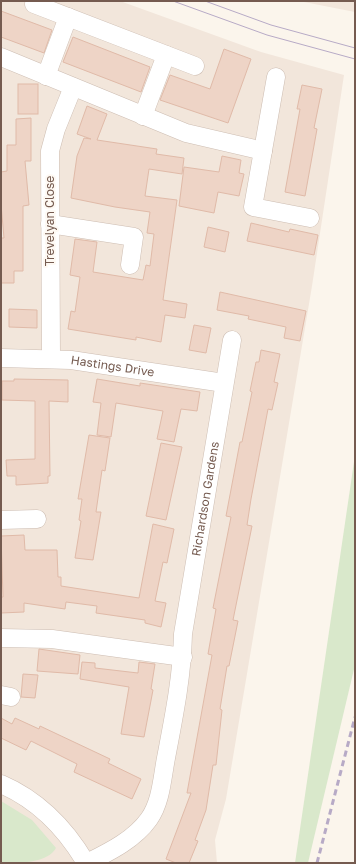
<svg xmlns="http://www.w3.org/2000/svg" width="356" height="864" viewBox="0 0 356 864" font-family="'Golos Text',sans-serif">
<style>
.residential{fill:#f2e6db}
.green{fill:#d9e8cb}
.building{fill:#eed4c6;stroke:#e0baa8}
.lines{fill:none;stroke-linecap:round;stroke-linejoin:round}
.minor-casing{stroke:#cdbdb2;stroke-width:19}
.minor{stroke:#fff;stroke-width:18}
.tram{stroke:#b7aac6;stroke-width:1}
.rail{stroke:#b7aac6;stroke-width:3;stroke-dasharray:6 4;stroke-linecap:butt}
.labels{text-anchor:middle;stroke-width:4;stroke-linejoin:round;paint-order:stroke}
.street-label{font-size:12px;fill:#755b50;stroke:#fef9f3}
</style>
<rect width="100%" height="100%" fill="#fbf5ec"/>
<!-- residential -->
<g class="residential">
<path d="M1 1H120L261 52 344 75 312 286 226 799 215 840 217 863H1Z"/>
<path d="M299 1H355V12Z"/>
</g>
<!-- green -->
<g class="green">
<path d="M355 455V665L308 863H295Z"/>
<path d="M1 801 32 820 56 848C47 864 17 863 1 863Z"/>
</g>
<!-- building -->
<g class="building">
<path d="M1 11 52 30 44 53 1 37Z"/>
<path d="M73 37 150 67 141 92 63 62Z"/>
<path d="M224 49 251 59 228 123 160 100 170 75 210 89Z"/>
<rect x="18" y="84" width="20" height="30"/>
<path d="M302 85 322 89 314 128 317 129 305 196 285 192 300 109H297Z"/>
<path d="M87 106 107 114 97 140 157 149 156 154 184 158 182 174 149 169 145 196 177 200 163 300 187 304 185 318 165 315 161 342 136 337V340L68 329 71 311 75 312 80 277 70 275 75 239 97 242 93 272 143 280 146 265 150 266 154 234 147 233 150 212 115 207 71 198 77 156 84 138 91 139 77 134Z"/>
<path d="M31 118V161H25L29 205 23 206V271H14V283H1V238H4L1 204V172L7 171V145H16V119Z"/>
<path d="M222 156 241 160 239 173 244 174 239 196 218 192 214 213 179 206 184 167 219 172Z"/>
<path d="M251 223 289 232 290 229 318 235 314 255 247 241Z"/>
<path d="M208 227 229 232 225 252 204 247Z"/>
<path d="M220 292 306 311 300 341 284 338 286 327 248 319 249 316 217 310Z"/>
<path d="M9 309 37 310V328L9 327Z"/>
<path d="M194 325 211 328 206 353 189 350Z"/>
<path d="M261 350 280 354 274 382 278 383 272 410 268 409 251 499 247 525 252 526 233 620 238 621 229 666H227L220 709 222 710 216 765H213L206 810 195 840 198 841 189 863H176L166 859 191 793H187L212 655 208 654 216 609 213 608 231 517 226 516 240 442H242L252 392 250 391 256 362H259Z"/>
<path d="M14 379 68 380V402L49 401 50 476H48V483L16 485V476H7L6 460 35 459V401L2 400V381H14Z"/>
<path d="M97 379 140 386V383L200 392 197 411 181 409 174 442 157 439 163 411 116 403 111 437 97 435 101 403 93 402Z"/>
<path d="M89 435 110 438 105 471 102 470 96 512H101L93 560 75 558 81 521 79 520 82 499H78Z"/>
<path d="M161 443 182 447 166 520 146 516Z"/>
<path d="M153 524 174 529 167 563 163 562 155 601 166 603 161 627 145 623V620L96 613 97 606 66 602 65 609 24 603V612L1 613V597H3L1 536 24 535 25 550H57L58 577H61V586L139 598Z"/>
<path d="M39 649 80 655 78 674 37 671Z"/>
<path d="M82 662 95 663V668L138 673 139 662 155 664 151 689 153 690 144 737 121 734 129 687 80 679Z"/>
<path d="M23 674 38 675 35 698 21 697Z"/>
<path d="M1 718 12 724 15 718 39 729 40 726 110 759 108 763 141 779 132 799 74 772 77 764 31 741 26 750 1 738Z"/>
</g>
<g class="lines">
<defs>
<g id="minor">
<path d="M34 4 195 66"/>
<path d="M1 57 186 133 263 151"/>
<path d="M46 76 68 17"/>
<path d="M276 77 253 207 310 218"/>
<path d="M143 116 166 55"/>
<path d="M50 224 134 237 130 265"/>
<path id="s1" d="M1 358 71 360 224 383"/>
<path d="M51 358 50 151 56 129 73 87"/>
<path d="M1 520 37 519"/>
<path d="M1 638 52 639 183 657"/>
<path d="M1 695 11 697"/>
<path d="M1 784C38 800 66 829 86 863"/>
<path id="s2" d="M87 863C109 852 134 840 149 819 161 802 162 779 166 758 174 716 182 677 183 634L232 340"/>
</g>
</defs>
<!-- minor casing -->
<use href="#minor" class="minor-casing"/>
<!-- minor -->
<use href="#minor" class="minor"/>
<!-- tram -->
<g class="tram">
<path d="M173 1 267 35 355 59"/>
<path d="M205 1 271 25 355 48"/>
</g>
<!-- rail -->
<path class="rail" d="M317 863 355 717"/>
</g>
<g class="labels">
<!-- street labels -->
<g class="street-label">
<text transform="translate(50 221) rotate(-90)" y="4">Trevelyan Close</text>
<text dy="4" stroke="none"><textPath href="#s1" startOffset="112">Hastings Drive</textPath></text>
<text dy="4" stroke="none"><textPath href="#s2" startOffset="403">Richardson Gardens</textPath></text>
</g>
</g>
<!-- border -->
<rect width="356" height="864" fill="none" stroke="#755b50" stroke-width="4"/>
</svg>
